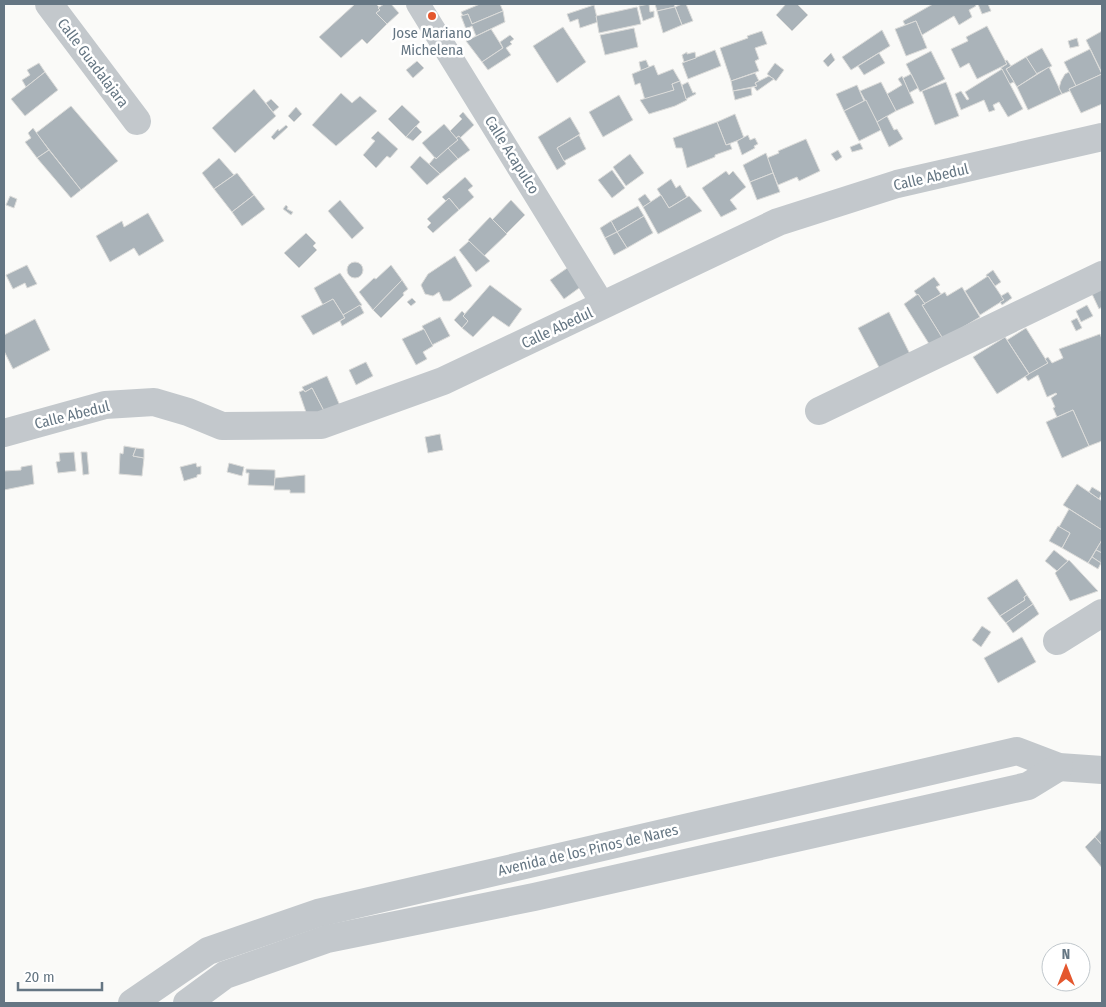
<svg xmlns="http://www.w3.org/2000/svg" width="1106" height="1007" viewBox="0 0 1106 1007" font-family="'Fira Sans Condensed',sans-serif">
<style>
.building{fill:#aab3b9;stroke:#dcdcda}
.lines{fill:none;stroke-linecap:round;stroke-linejoin:round}
.pedestrian{stroke:#c3c8cc;stroke-width:24}
.minor{stroke:#c3c8cc;stroke-width:28}
.tertiary{stroke:#c3c8cc;stroke-width:28}
.poi-dot{fill:#e4572e;stroke:#fff;stroke-width:2}
.labels{text-anchor:middle;stroke-width:5;stroke-linejoin:round;paint-order:stroke}
.poi-label{font-size:15px;fill:#657683;stroke:#fff}
.street-label{font-size:15px;fill:#657683;stroke:#fff}
</style>
<rect width="100%" height="100%" fill="#fafaf8"/>
<!-- building -->
<g class="building">
<path d="M355 4H376L379 7 378 8 380 10 376 13 387 24 367 44 362 39 341 58 319 37Z"/>
<path d="M384 4H391L399 13 387 24 376 13 380 10 378 8Z"/>
<path d="M480 4H500L503 11 472 24 468 14 463 16 461 12Z"/>
<path d="M649 4 650 12 654 11V17L643 21 639 6Z"/>
<path d="M655 4H674L675 7 657 11Z"/>
<path d="M682 4H686L693 21 682 25 675 7Z"/>
<path d="M786 4H797L808 15 792 31 776 15Z"/>
<path d="M933 4H975L976 6 969 10 972 17 959 25 954 16 922 35 916 21 905 25 903 21Z"/>
<path d="M978 4H988L991 11 982 14Z"/>
<path d="M594 5 598 22 580 28 578 19 570 22 567 14Z"/>
<path d="M637 7 641 24 599 33 596 16Z"/>
<path d="M675 7 682 25 663 33 657 11Z"/>
<path d="M503 11 505 22 476 36 472 26 466 29 461 16 468 14 472 24Z"/>
<path d="M916 21 927 48 906 56 895 29Z"/>
<path d="M987 26 1007 64 977 79 969 63 960 68 951 49 968 41 966 37Z"/>
<path d="M563 27 586 62 557 83 533 46Z"/>
<path d="M634 28 638 47 605 55 600 35Z"/>
<path d="M491 29 503 48 482 62 466 41Z"/>
<path d="M882 30 890 46 851 70 842 57Z"/>
<path d="M762 31 767 44 755 48 759 59 755 61 759 71 731 81 720 48 748 38 747 36Z"/>
<path d="M1102 31V71H1101L1086 40Z"/>
<path d="M510 35 514 39 510 42 512 44 506 48 511 55 488 70 482 62 503 48 500 42Z"/>
<path d="M1077 38 1079 46 1070 48 1068 41Z"/>
<path d="M1042 48 1052 66 1036 74 1026 57Z"/>
<path d="M1090 49 1102 74 1076 86 1064 62Z"/>
<path d="M715 50 721 66 688 79 682 63Z"/>
<path d="M931 51 945 79 920 92 906 64Z"/>
<path d="M687 52V54L695 52 696 58 684 62 682 55Z"/>
<path d="M831 53 835 60 828 67 823 61Z"/>
<path d="M879 53 885 63 864 75 858 66Z"/>
<path d="M1026 57 1037 74 1017 87 1006 69Z"/>
<path d="M646 60 649 67 641 71 639 62Z"/>
<path d="M1007 60 1011 66 1006 69 1014 82 1009 84 1001 68 1007 64 1005 61Z"/>
<path d="M417 61 424 68 413 78 406 70Z"/>
<path d="M39 63 45 72 26 87 22 80 30 75 27 70Z"/>
<path d="M775 63 784 70 776 81 767 74Z"/>
<path d="M654 65 658 75 673 69 680 81 672 84 674 90 645 100 640 83 635 85 632 74Z"/>
<path d="M1049 67 1062 94 1028 110 1017 87Z"/>
<path d="M1002 69 1023 109 1008 117 999 102 993 105 995 110 989 112 984 100 961 110 955 94 961 91 967 100 969 99 965 92Z"/>
<path d="M45 72 58 90 25 116 11 99Z"/>
<path d="M1069 72 1076 86 1069 89 1070 91 1062 94 1059 88 1061 81 1065 74Z"/>
<path d="M755 73 759 81 755 83 757 86 733 91 731 81Z"/>
<path d="M911 74 918 88 909 93 903 78Z"/>
<path d="M1102 74V104L1081 113 1069 89Z"/>
<path d="M769 76 774 79 757 91 754 87 757 86 755 83Z"/>
<path d="M902 76 914 103 896 111 887 94 902 85 898 79Z"/>
<path d="M680 81 687 100 675 106 649 114 640 100 674 90 672 84Z"/>
<path d="M688 82 693 93 695 92 696 94 686 99 682 85Z"/>
<path d="M881 82 896 111 877 122 860 91Z"/>
<path d="M946 82 959 116 935 125 922 91Z"/>
<path d="M857 85 864 101 844 111 836 94Z"/>
<path d="M751 88 752 95 735 100 733 91Z"/>
<path d="M254 89 276 116 235 153 212 128Z"/>
<path d="M341 93 352 103 360 96 377 111 336 146 312 125Z"/>
<path d="M619 95 633 120 603 137 589 112Z"/>
<path d="M271 99 279 107 273 112 266 103Z"/>
<path d="M866 100 881 130 859 141 844 111Z"/>
<path d="M402 105 420 122 406 137 388 119Z"/>
<path d="M71 106 118 161 81 190 36 133Z"/>
<path d="M296 107 302 114 294 122 288 116Z"/>
<path d="M463 112 474 125 460 138 459 136 456 138 450 131 462 119 459 116Z"/>
<path d="M735 114 744 138 726 145 717 122Z"/>
<path d="M887 116 894 130 897 129 903 139 889 147 877 122Z"/>
<path d="M570 117 580 134 557 148 566 164 557 170 538 137Z"/>
<path d="M717 122 726 145 730 144 732 149 715 155V157L687 168 682 148H676L673 138Z"/>
<path d="M444 124 458 140 436 159 422 143Z"/>
<path d="M286 125 288 127 274 140 271 137 278 129 279 131Z"/>
<path d="M416 126 422 132 413 141 406 137Z"/>
<path d="M33 128 49 150 37 158 25 142 31 138 28 133Z"/>
<path d="M378 131 398 149 390 158 387 156 376 168 363 155 375 141 371 138Z"/>
<path d="M579 135 586 149 564 161 557 148Z"/>
<path d="M748 135 750 140 755 138 758 144 754 146 755 148 742 155 737 141Z"/>
<path d="M459 136 470 150 458 159 448 148 458 140 456 138Z"/>
<path d="M806 139 820 171 799 181 797 177 778 185 767 158 779 153 778 151Z"/>
<path d="M860 143 863 149 852 152 850 147Z"/>
<path d="M448 148 458 159 440 174 429 164 435 157 436 159Z"/>
<path d="M49 150 81 190 71 198 37 158Z"/>
<path d="M838 150 842 157 836 161 831 154Z"/>
<path d="M766 153 773 173 750 182 743 165Z"/>
<path d="M630 154 644 173 626 186 613 167Z"/>
<path d="M420 156 440 174 427 185 410 167Z"/>
<path d="M219 158 234 175 214 189 202 173Z"/>
<path d="M612 170 625 188 612 198 598 180Z"/>
<path d="M726 171 729 175 733 171 746 187 730 200 737 209 721 217 702 188Z"/>
<path d="M237 173 254 195 232 212 214 189Z"/>
<path d="M773 173 780 192 757 200 750 182Z"/>
<path d="M465 177 473 186 468 190 474 197 459 210 449 198 446 201 442 197Z"/>
<path d="M671 179 676 188 680 185 687 197 669 208 657 189Z"/>
<path d="M645 194 651 202 643 207 638 199Z"/>
<path d="M254 195 265 209 242 226 232 212Z"/>
<path d="M661 195 669 208 689 196 702 211 658 234 643 207Z"/>
<path d="M10 196 17 199 14 208 6 205Z"/>
<path d="M449 198 459 210 433 233 427 227 431 223 427 219Z"/>
<path d="M340 200 364 228 352 239 328 211Z"/>
<path d="M511 200 525 215 506 234 492 220Z"/>
<path d="M286 205 288 207 287 209 293 212 291 215 283 209Z"/>
<path d="M638 206 644 216 617 232 611 221Z"/>
<path d="M148 213 164 241 139 256 134 248 110 262 96 236 122 221 124 227Z"/>
<path d="M644 216 653 233 627 248 617 232Z"/>
<path d="M490 217 507 234 484 256 468 240Z"/>
<path d="M611 221 617 232 605 238 600 228Z"/>
<path d="M617 232 627 248 614 255 605 238Z"/>
<path d="M306 233 316 243 313 246 317 250 299 268 284 253Z"/>
<path d="M469 241 490 261 476 272 459 250Z"/>
<path d="M455 256 472 286 450 301H443L439 292 433 296 425 294 421 285 428 274Z"/>
<circle cx="355" cy="270" r="8"/>
<path d="M573 264 586 283 564 299 550 280Z"/>
<path d="M27 265 37 284 27 288 25 283 13 289 6 275Z"/>
<path d="M391 265 402 280 373 310 359 292 374 278 376 279Z"/>
<path d="M993 270 1001 282 995 286 988 276 987 277 986 275Z"/>
<path d="M340 273 362 305 343 315 333 299 323 305 314 288Z"/>
<path d="M988 276 1004 300 980 315 965 291Z"/>
<path d="M934 277 940 285 936 287 941 294 925 304 918 294 917 295 914 291Z"/>
<path d="M402 280 408 289 403 293 404 295 381 318 373 310Z"/>
<path d="M490 285 522 309 509 327 493 316 473 337 462 328 468 321 463 316Z"/>
<path d="M962 287 980 317 943 339 922 305 945 292 947 296Z"/>
<path d="M1102 289V307L1099 309 1092 294Z"/>
<path d="M1008 292 1012 298 1002 305 1000 302 1004 300 1001 296Z"/>
<path d="M918 294 925 304 922 305 943 339 931 347 904 304Z"/>
<path d="M412 298 416 302 411 306 407 302Z"/>
<path d="M333 299 345 318 313 335 301 316Z"/>
<path d="M360 305 364 313 342 326 340 321 345 318 343 315Z"/>
<path d="M1087 305 1093 316 1081 322 1076 311Z"/>
<path d="M462 311 465 314 463 316 468 321 462 328 454 320Z"/>
<path d="M889 312 911 356 881 371 858 328Z"/>
<path d="M440 317 450 336 432 345 422 326Z"/>
<path d="M1077 318 1082 328 1076 331 1071 321Z"/>
<path d="M35 319 50 350 13 369 4 351V335Z"/>
<path d="M1026 328 1048 363 1030 375 1007 340Z"/>
<path d="M424 329 433 346 423 352 427 359 416 365 402 339Z"/>
<path d="M1100 334 1102 339V441L1089 446 1073 410 1057 417 1053 408 1055 407 1051 398 1057 394 1056 393 1047 397 1038 375 1028 381 1025 376 1048 363 1045 359 1048 357 1052 363 1063 358 1059 349Z"/>
<path d="M1005 337 1029 374 997 394 973 357Z"/>
<path d="M366 362 373 376 356 385 349 370Z"/>
<path d="M327 376 341 408 325 413 312 388 305 392 302 387Z"/>
<path d="M312 388 325 413 308 418 299 392 304 390 305 392Z"/>
<path d="M1073 410 1089 446 1062 458 1046 422Z"/>
<path d="M440 434 443 450 428 453 425 437Z"/>
<path d="M124 446 136 448 133 456 144 458 142 476 119 474 120 453 123 454Z"/>
<path d="M136 448 144 449V458L133 456Z"/>
<path d="M74 452 76 471 58 473 56 462 60 461 59 453Z"/>
<path d="M81 452H87L89 474 83 475Z"/>
<path d="M196 463 197 467 201 466V474L197 475V477L184 481 180 467Z"/>
<path d="M229 463 244 467 242 476 227 472Z"/>
<path d="M32 465 34 484 4 490V471L21 470V467Z"/>
<path d="M246 469 275 470V486L248 485 249 473H246Z"/>
<path d="M305 475V493H290V490H274L275 478Z"/>
<path d="M1077 484 1102 501V530L1063 505Z"/>
<path d="M1092 487 1102 493 1099 499 1089 492Z"/>
<path d="M1069 509 1102 530V540L1088 563 1062 548 1070 533 1059 527Z"/>
<path d="M1058 526 1070 533 1062 548 1049 541Z"/>
<path d="M1102 540V553L1096 550Z"/>
<path d="M1054 550 1068 561 1057 571 1045 561Z"/>
<path d="M1096 550 1102 553 1101 563 1092 557Z"/>
<path d="M1092 557 1101 563 1098 569 1088 563Z"/>
<path d="M1069 560 1098 591 1070 601 1055 573Z"/>
<path d="M1017 579 1027 595 1024 597 1025 600 1000 616 987 598Z"/>
<path d="M1027 595 1033 604 1006 623 1000 616 1025 600 1024 597Z"/>
<path d="M1033 604 1039 614 1013 633 1006 623Z"/>
<path d="M982 626 991 632 981 647 972 640Z"/>
<path d="M1022 637 1036 662 998 683 984 658Z"/>
<path d="M1102 829V845L1095 837Z"/>
<path d="M1095 837 1102 845V868L1085 847Z"/>
</g>
<g class="lines">
<!-- pedestrian -->
<path class="pedestrian" d="M418 4 604 306"/>
<!-- minor -->
<g class="minor">
<path d="M49 4 137 121"/>
<path d="M819 411 1102 275"/>
<path d="M4 433 105 405 154 402 188 412 222 426 321 425 443 381 778 222 897 184 1102 137"/>
<path d="M1057 641 1102 613"/>
</g>
<!-- tertiary -->
<g class="tertiary">
<path d="M132 1003 208 951 318 913 1017 751 1059 767 1102 770"/>
<path d="M187 1003 225 975 327 939 534 897 1028 786 1059 767"/>
</g>
</g>
<!-- markers -->
<circle class="poi-dot" cx="432" cy="16" r="5"/>
<g class="labels">
<!-- poi labels -->
<g class="poi-label">
<text x="432" y="38">Jose Mariano<tspan x="432" dy="17">Michelena</tspan></text>
</g>
<!-- street labels -->
<g class="street-label">
<text transform="translate(93 63) rotate(53)" y="5">Calle Guadalajara</text>
<text transform="translate(512 155) rotate(58)" y="5">Calle Acapulco</text>
<text transform="translate(931 177) rotate(-13)" y="5">Calle Abedul</text>
<text transform="translate(557 328) rotate(-25)" y="5">Calle Abedul</text>
<text transform="translate(72 415) rotate(-14)" y="5">Calle Abedul</text>
<text transform="translate(588 850) rotate(-13)" y="5">Avenida de los Pinos de Nares</text>
</g>
</g>
<!-- border -->
<rect width="1106" height="1007" fill="none" stroke="#657683" stroke-width="10"/>
<!-- north arrow -->
<g transform="translate(1066 967)"><circle r="24" fill="#ffffff" stroke="#c1c8cd"/>
<path d="M0-4L9 19L0 12L-9 19Z" fill="#e4572e"/>
<text y="-8" font-size="14" font-weight="bold" text-anchor="middle" fill="#657683">N</text>
</g>
<!-- scale -->
<path d="M18 982v8h84v-8" fill="none" stroke="#657683" stroke-width="2.5"/>
<text x="25" y="982" font-size="15" fill="#657683" stroke="#ffffff" stroke-width="4" paint-order="stroke">20 m</text>
</svg>
